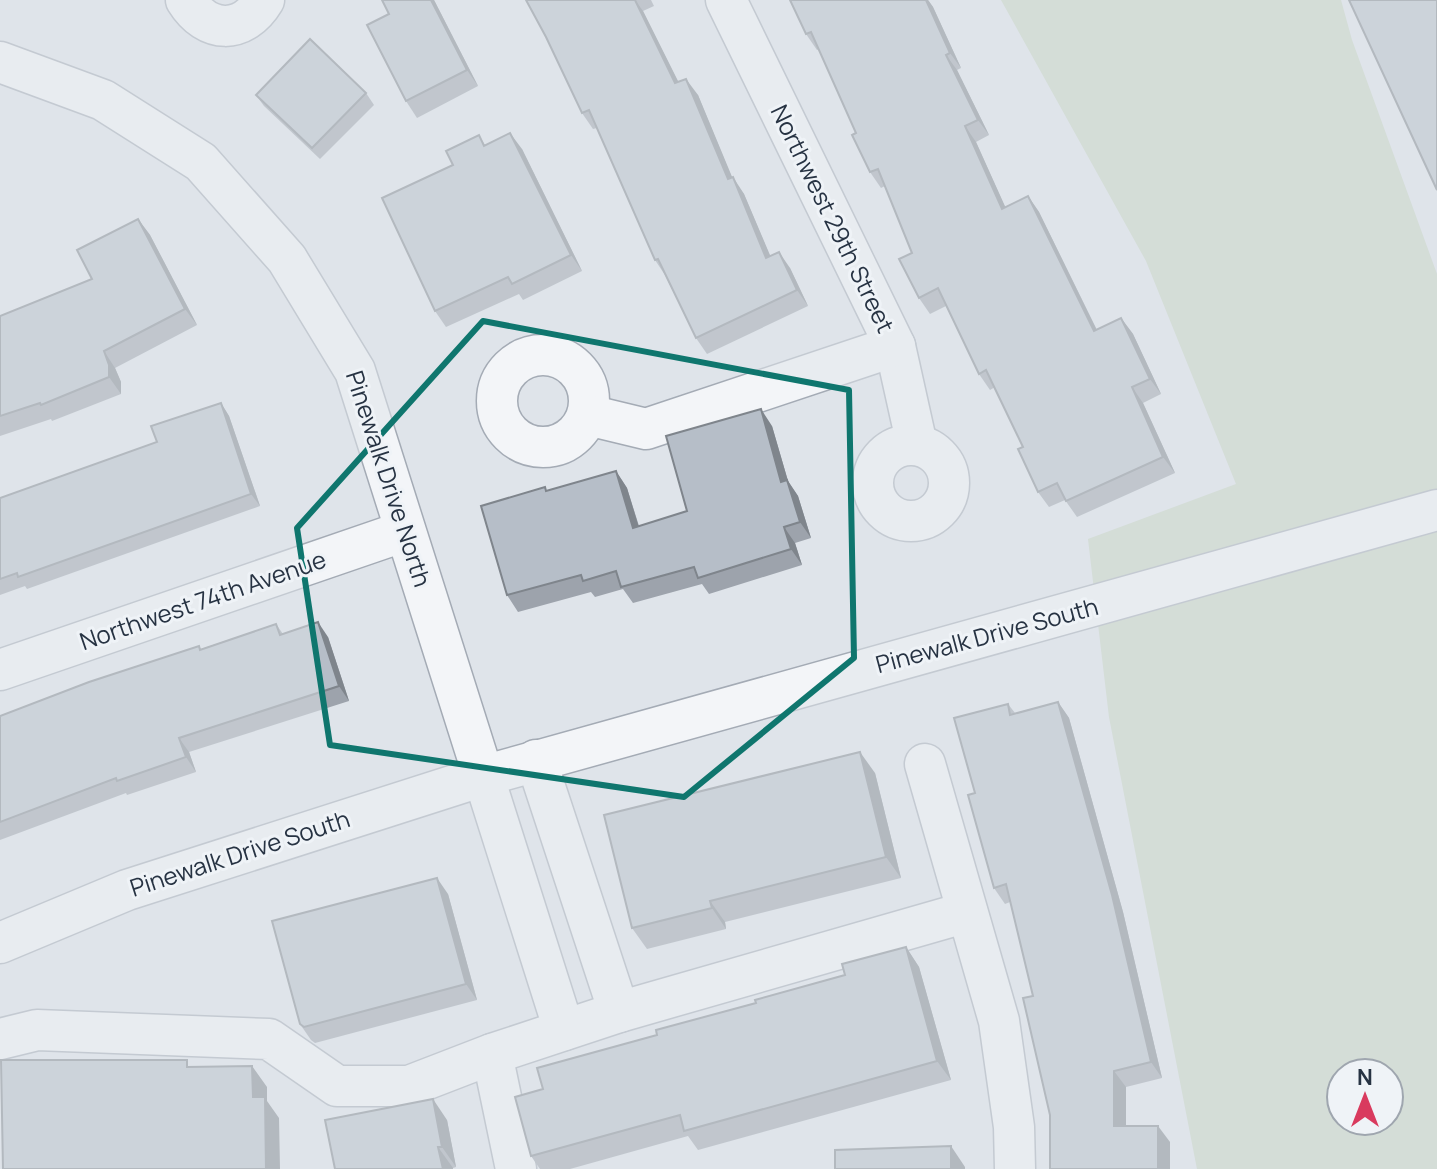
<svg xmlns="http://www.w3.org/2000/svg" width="1437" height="1169" viewBox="0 0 1437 1169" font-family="Manrope,sans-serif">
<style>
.grass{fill:#c7d4c0;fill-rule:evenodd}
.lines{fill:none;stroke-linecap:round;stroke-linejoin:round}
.street-casing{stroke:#a4abb5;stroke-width:43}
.street{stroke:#f3f5f8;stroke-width:40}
.wall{fill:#9da3ac}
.shaded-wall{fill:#7f858c}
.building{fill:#b6bec8;stroke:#7f858c;stroke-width:2}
.marked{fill:none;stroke:#0f766e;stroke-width:6;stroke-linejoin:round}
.labels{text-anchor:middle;stroke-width:6;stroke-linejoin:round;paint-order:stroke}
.street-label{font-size:24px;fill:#273343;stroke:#eff3f7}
</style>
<rect width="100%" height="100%" fill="#dfe4ea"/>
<!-- grass -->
<path class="grass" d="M1001 0H1341L1352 40 1437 274V1169H1197L1109 717 1088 539 1236 484 1146 261ZM1341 1073H1389V1121H1341Z"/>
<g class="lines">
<defs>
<g id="street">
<path d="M186 0C207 34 243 35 264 0"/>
<path d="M726 0 895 346 917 445"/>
<path d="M0 62 103 100 201 162 287 259 355 371 564 1030"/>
<circle cx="543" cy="401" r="46"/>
<path d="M588 415 646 429 895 346"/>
<circle cx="911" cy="483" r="38"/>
<path d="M0 670 405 531"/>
<path d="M536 760 619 1012"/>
<path d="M925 764 999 1021 1014 1127 1015 1169"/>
<path d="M0 943 127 890 483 776 1437 510"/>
<path d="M0 1039 37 1030 269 1039 337 1086H409L492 1054 619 1012 967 912"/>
<path d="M492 1054 516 1169"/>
</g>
</defs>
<!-- street casing -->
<use href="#street" class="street-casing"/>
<!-- street -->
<use href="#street" class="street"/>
</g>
<!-- wall -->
<g class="wall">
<path d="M434 0 478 86 417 118 406 101Z"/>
<path d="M526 0H651L654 6 643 11 678 82 698 95 732 178 744 194 770 256 790 268 808 306 707 354 696 338 665 275 655 260 597 128 593 129 582 113 546 37Z"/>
<path d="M790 0H928L933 7 961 68 957 70 989 135 976 142 1005 207 1028 196 1039 212 1097 330 1121 318 1133 334 1161 394 1143 403 1175 473 1077 517 1065 500 1049 507 1038 492 1023 447 995 387 990 390 979 374 946 306 930 314 919 298 912 253 885 186 881 188 870 172 856 133 819 49 817 50 806 34Z"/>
<path d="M366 93 374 105 320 159 264 106 256 95Z"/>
<path d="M479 135 485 145 522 149 582 271 523 300 519 294 446 327 435 311 453 165Z"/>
<path d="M138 219 150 235 197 325 115 368 121 382V394L52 421 51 419 0 436V316L92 279Z"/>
<path d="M221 403 229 416 260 506 27 589 25 586 0 595V498L157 442Z"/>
<path d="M772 426 788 481 798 496 811 538 795 543 802 565 709 594 702 584 633 603 623 589 595 597 591 592 518 612 507 595 547 491 616 471 627 488 639 526 687 511Z"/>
<path d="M276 624 283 634 328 637 349 701 189 752 196 772 127 795 126 793 0 840V716L199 646 201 649Z"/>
<path d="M1058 702 1069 718 1123 912 1162 1078 1126 1087V1126L1170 1142V1169L1050 1115 1033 996 1010 902 1005 904 994 888 975 793 1008 704 1015 713Z"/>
<path d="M875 773 901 878 725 922 726 929 647 949 632 928Z"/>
<path d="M448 894 477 1000 315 1043 311 1040 300 1024Z"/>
<path d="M906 947 919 967 951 1080 698 1150 688 1136 570 1169H540L531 1156 543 1089 657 1035 845 975Z"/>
<path d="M447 1120 456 1167 453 1168V1169H335Z"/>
</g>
<!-- shaded-wall -->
<g class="shaded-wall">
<path d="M431 0H434L478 86 467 70Z"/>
<path d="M635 0 643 11 687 99 675 83Z"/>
<path d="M926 0H928L933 7 961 68 950 53Z"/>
<path d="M946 55 957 70 989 135 978 120Z"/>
<path d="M686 79 698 95 740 196 728 179Z"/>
<path d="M965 126 976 142 1013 224 1002 209Z"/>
<path d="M510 133 522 149 582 271 571 255Z"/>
<path d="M733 177 744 194 778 274 766 258Z"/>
<path d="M1028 196 1039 212 1105 347 1094 331Z"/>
<path d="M138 219 150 235 197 325 185 309Z"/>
<path d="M779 252 790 268 808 306 797 290Z"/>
<path d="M1121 318 1133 334 1161 394 1150 379Z"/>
<path d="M104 351 115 368 121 382V394L109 377Z"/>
<path d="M1132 387 1143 403 1175 473 1163 457Z"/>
<path d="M221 403 229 416 260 506 251 494Z"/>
<path d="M761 409 772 426 788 481 798 496 811 538 800 522 781 482Z"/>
<path d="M616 471 627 488 644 544 633 528Z"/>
<path d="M784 527 795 543 802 565 791 549Z"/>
<path d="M318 622 328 637 349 701 339 686Z"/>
<path d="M1058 702 1069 718 1123 912 1162 1078 1151 1062Z"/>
<path d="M179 738 189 752 196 772 186 757Z"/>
<path d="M860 752 875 773 901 878 886 857Z"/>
<path d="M437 878 448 894 477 1000 466 984Z"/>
<path d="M710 901 725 922 726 929 712 908Z"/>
<path d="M906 947 919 967 951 1080 937 1061Z"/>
<path d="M252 1066 267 1087V1101L279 1118 280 1169H266L253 1097Z"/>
<path d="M1114 1071 1126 1087V1142L1114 1126Z"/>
<path d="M433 1099 447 1120 456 1167 442 1147Z"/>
<path d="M1158 1126 1170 1142V1169H1158Z"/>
<path d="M951 1146 965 1167V1169H951Z"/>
<path d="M438 1147 453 1168V1169H443Z"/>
</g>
<!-- building -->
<g class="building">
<path d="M382 0H431L467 70 406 101 367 25 389 14Z"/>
<path d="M526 0H635L675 83 686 79 728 179 733 177 766 258 779 252 797 290 696 338 658 259 655 260 589 110 582 113 546 37Z"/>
<path d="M790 0H926L950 53 946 55 978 120 965 126 1002 209 1028 196 1094 331 1121 318 1150 379 1132 387 1163 457 1066 501 1057 483 1038 492 1018 449 1023 447 986 370 979 374 938 288 919 298 899 259 912 253 878 169 870 172 852 135 856 133 811 32 806 34Z"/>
<path d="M1349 0H1437V190Z"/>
<path d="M310 39 366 93 312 148 256 95Z"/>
<path d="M510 133 571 255 512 284 508 277 435 311 382 198 453 165 446 151 479 135 484 146Z"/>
<path d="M138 219 185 309 104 351 109 365V377L41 405 40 403 0 416V316L92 279 77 250Z"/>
<path d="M221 403 251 494 18 577 17 573 0 579V498L157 442 151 426Z"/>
<path d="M761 409 781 482 787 480 800 522 784 527 791 549 698 578 694 567 621 587 616 571 583 581 581 575 507 595 481 506 545 487 546 491 616 471 633 528 687 511 666 436Z"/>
<path d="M318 622 339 686 179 738 186 757 117 781 116 778 0 822V716L89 682 199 646 200 650 276 624 280 635Z"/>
<path d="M1058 702 1112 895 1151 1062 1114 1071V1126H1158V1169H1050V1115L1023 998 1033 996 1006 884 994 888 968 795 975 793 954 718 1008 704 1010 715Z"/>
<path d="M860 752 886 857 710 901 712 908 632 928 604 815Z"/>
<path d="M437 878 466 984 304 1027 300 1024 272 921Z"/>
<path d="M906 947 937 1061 684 1131 680 1115 531 1156 515 1097 543 1089 537 1068 657 1035 656 1030 756 1003 755 1000 845 975 842 964Z"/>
<path d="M1 1060H187V1067L252 1066 253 1097H265L266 1169H3Z"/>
<path d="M433 1099 442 1147H438L443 1169H335L325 1120Z"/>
<path d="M951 1146V1169H835V1150Z"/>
</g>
<!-- marked area -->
<path d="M0 0H1437V1169H0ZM483 321 849 390 854 658 684 797 330 745 297 528Z" fill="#dfe4ea" fill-opacity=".55" fill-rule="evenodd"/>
<path class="marked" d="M483 321 849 390 854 658 684 797 330 745 297 528Z"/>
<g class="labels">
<!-- street labels -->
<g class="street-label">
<text transform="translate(832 219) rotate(64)" y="8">Northwest 29th Street</text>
<text transform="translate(388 479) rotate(72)" y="8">Pinewalk Drive North</text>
<text transform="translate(203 601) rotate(-19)" y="8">Northwest 74th Avenue</text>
<text transform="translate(987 636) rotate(-15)" y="8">Pinewalk Drive South</text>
<text transform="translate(240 854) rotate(-18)" y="8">Pinewalk Drive South</text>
</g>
</g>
<!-- north arrow -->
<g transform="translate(1365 1097)"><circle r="38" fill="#eff3f7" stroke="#9fa6af" stroke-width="2"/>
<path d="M0-6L14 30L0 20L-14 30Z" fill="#d93a5e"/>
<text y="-12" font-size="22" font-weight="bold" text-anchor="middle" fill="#273343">N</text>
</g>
</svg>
